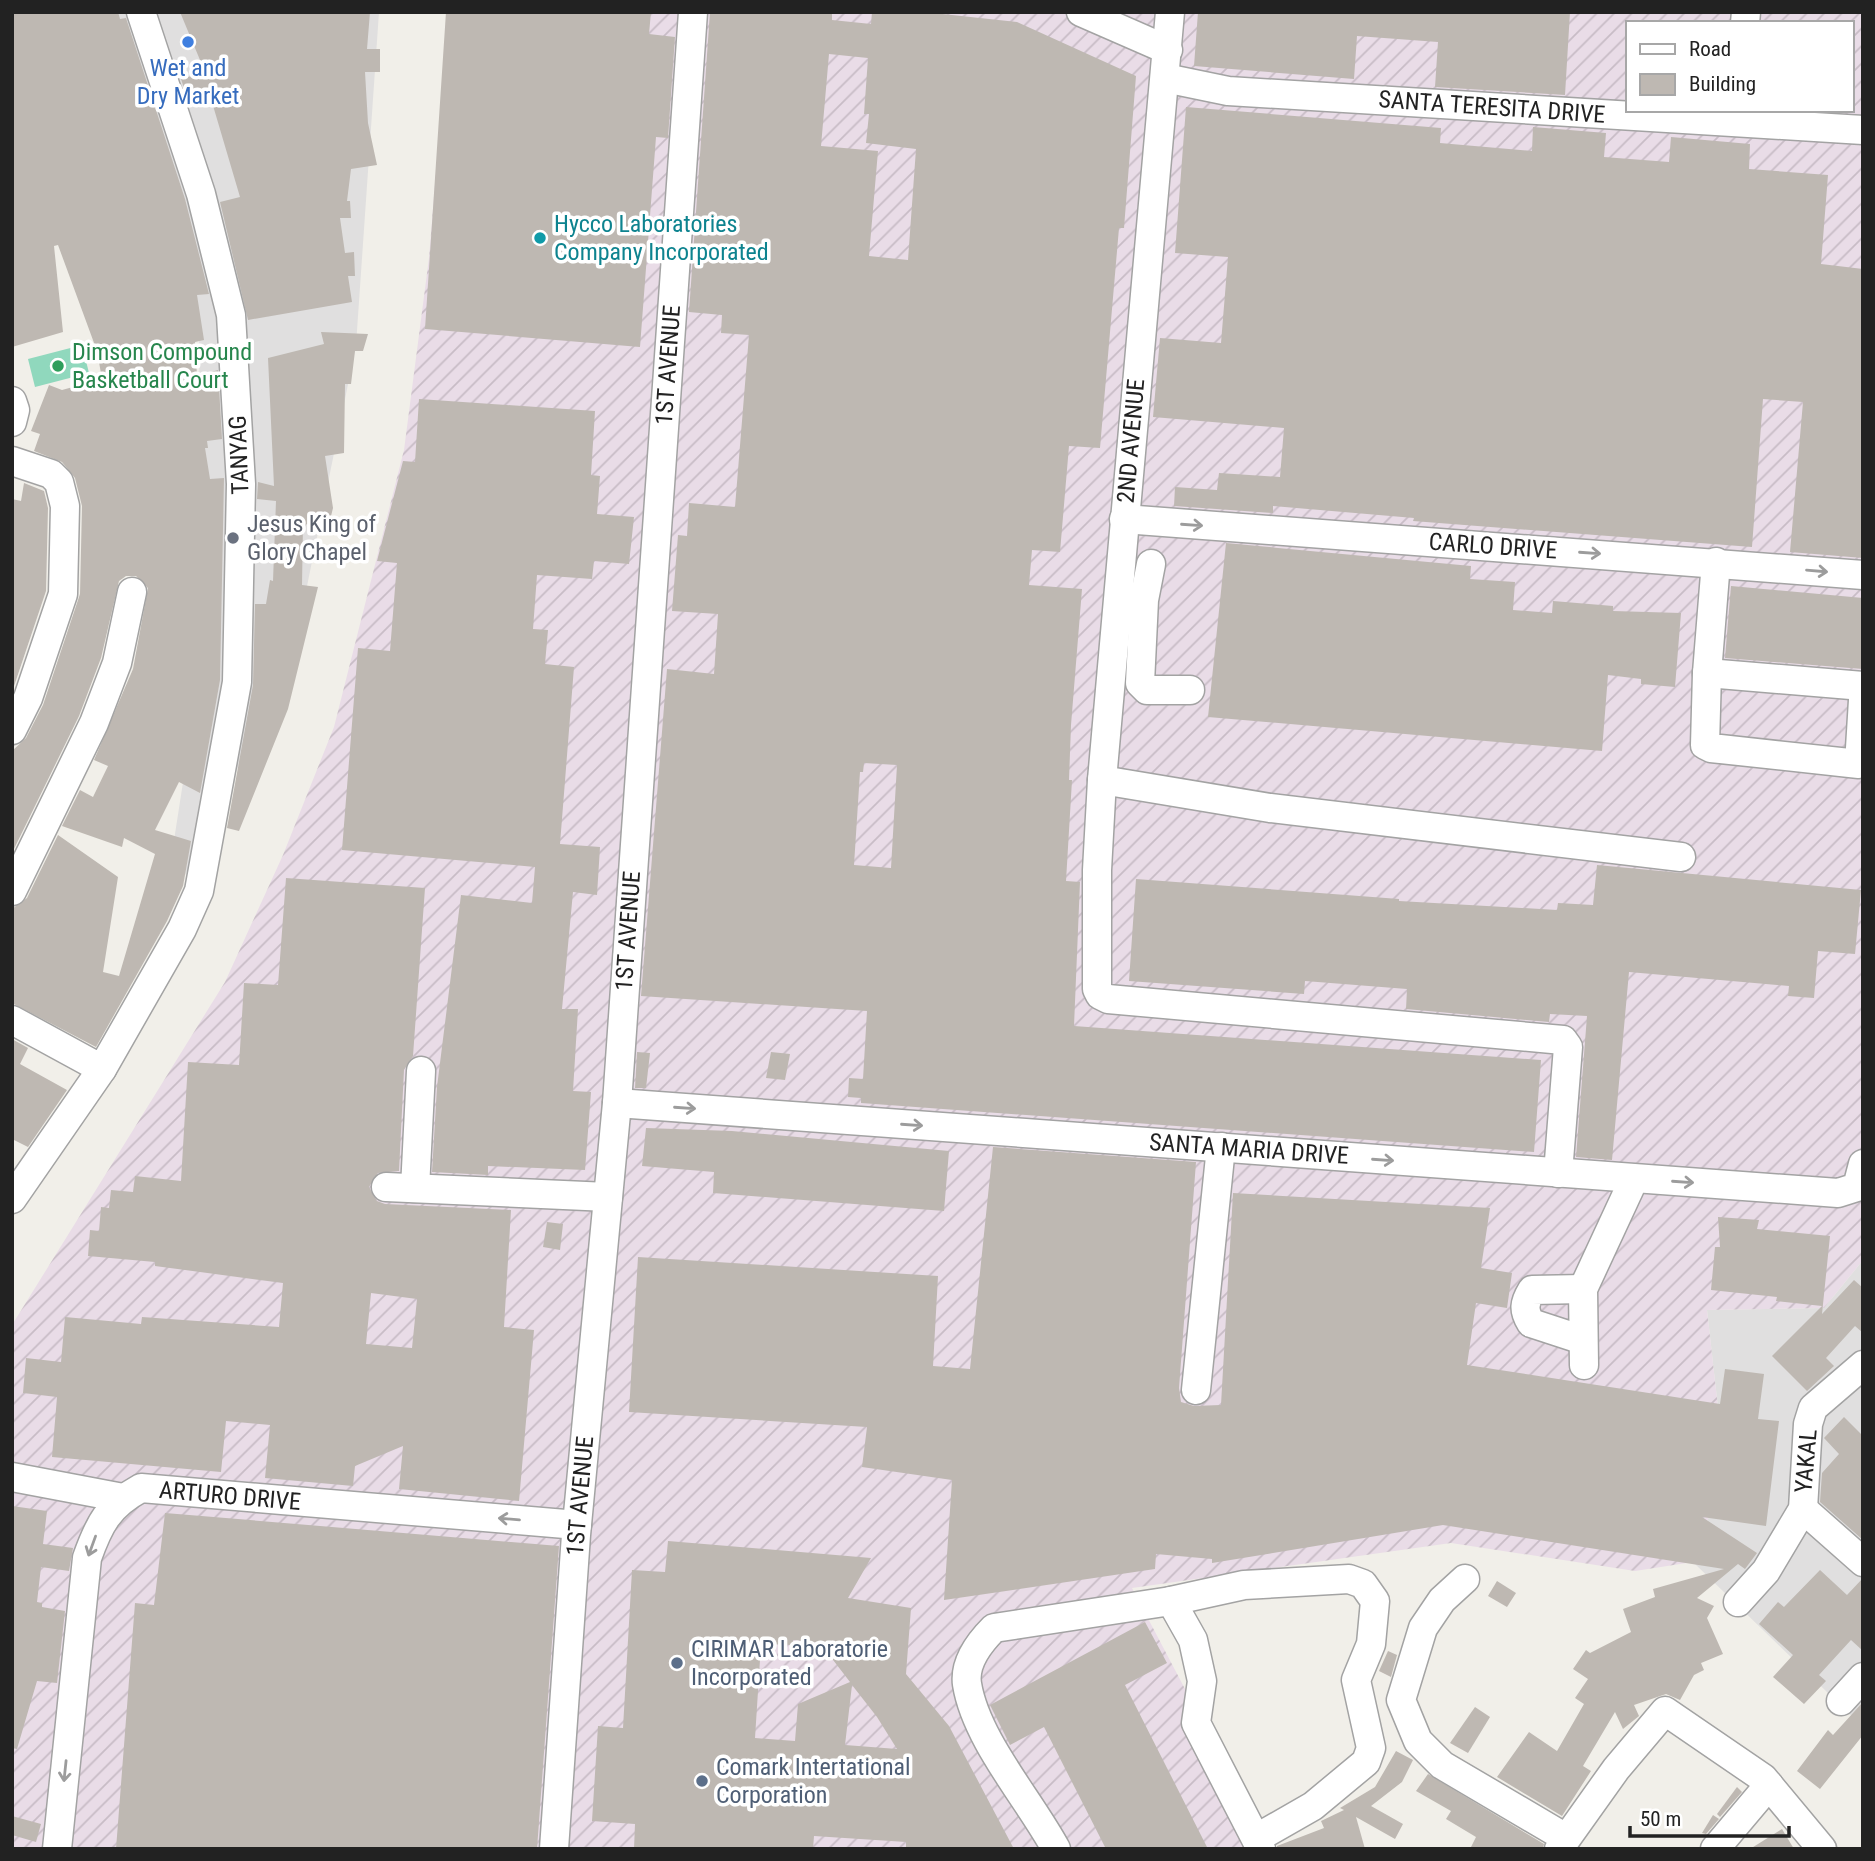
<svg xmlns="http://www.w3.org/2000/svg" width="1875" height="1861" viewBox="0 0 1875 1861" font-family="'Roboto Condensed',sans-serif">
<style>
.residential{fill:#e0dfdf}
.industrial{fill:url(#industrial-furrows);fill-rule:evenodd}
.pitch{fill:#90d8bd}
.building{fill:#beb8b2;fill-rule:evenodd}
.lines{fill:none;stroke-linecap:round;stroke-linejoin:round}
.minor-casing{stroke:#a3a3a3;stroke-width:31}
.minor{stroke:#fff;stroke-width:28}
.oneway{stroke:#9c9c9c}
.shop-dot{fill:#3f7fe0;stroke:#fff;stroke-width:2.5}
.culture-dot{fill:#0f9aa8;stroke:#fff;stroke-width:2.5}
.leisure-dot{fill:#2e9e5b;stroke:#fff;stroke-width:2.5}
.worship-dot{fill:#6b7280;stroke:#fff;stroke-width:2.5}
.service-dot{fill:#5c6f8a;stroke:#fff;stroke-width:2.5}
.labels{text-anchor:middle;stroke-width:7;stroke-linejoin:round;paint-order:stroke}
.shop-label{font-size:24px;fill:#366cbe;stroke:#fff}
.street-label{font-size:24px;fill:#222;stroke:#fff}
.culture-label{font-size:24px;fill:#0d838f;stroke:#fff;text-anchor:start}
.leisure-label{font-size:24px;fill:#27864d;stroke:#fff;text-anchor:start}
.worship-label{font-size:24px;fill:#5b616d;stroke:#fff;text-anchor:start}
.service-label{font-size:24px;fill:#4e5e75;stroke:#fff;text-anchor:start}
</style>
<defs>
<pattern id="industrial-furrows" width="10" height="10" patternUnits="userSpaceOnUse" patternTransform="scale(1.75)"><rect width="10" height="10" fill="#e9dce7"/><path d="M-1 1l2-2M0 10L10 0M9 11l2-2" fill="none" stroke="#c8bcc6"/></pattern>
</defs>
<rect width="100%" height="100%" fill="#f1efe9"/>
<!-- residential -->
<g class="residential">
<path d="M12 12H379L356 345 293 655 161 924 202 660 199 333Z"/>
<path d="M1863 1260V1727L1693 1562 1725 1470 1707 1310 1824 1308Z"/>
</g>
<!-- industrial -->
<path class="industrial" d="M449 12H1863V1260L1824 1308 1707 1310 1725 1470 1693 1562 1635 1571 1451 1543 1132 1588 1269 1849H12V1325L225 982 283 855 334 727 404 450 429 258ZM1628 23H1852V110H1628Z"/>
<!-- pitch -->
<path class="pitch" d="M82 345 89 373 35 387 28 359Z"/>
<!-- building -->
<g class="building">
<path d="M12 12H118L120 19 126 18 185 199 209 294 197 295 204 340 195 342 197 376 218 370 222 439 207 441 208 448H205L210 479 224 478 220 680 200 793 179 782 155 830 191 841 183 886 167 921 96 1047 12 1003V909L27 898 58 835 118 877 103 972 119 976 155 854 124 838 122 847 62 826 80 790 93 797 108 766 94 760 133 669 148 588 136 576H126L119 581 101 658 79 716 12 853V751L26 738 43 705 80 594 82 506 75 478 62 462 34 451 40 434 31 431 49 385 62 390 102 379 97 351 58 245 54 246 63 332 12 347Z"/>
<path d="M180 12H370L367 49H380V72H365L368 123 377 165 351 169 347 201H350L351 218H340L345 253 354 252 355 276H348L352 302 248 320 220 202 240 197 209 92 187 97 181 79 205 72Z"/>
<path d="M446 12H651L649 34 675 37 668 138 656 137 640 347 425 329Z"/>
<path d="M710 12H832V20L871 24 872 12H924L1017 22 1136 76 1124 228H1119L1100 448 1069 446 1060 552 1032 550 1029 585 1082 589 1071 725 1069 780H1072L1066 881 1080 882 1074 1026 1541 1060 1534 1152 861 1103V1098L848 1097 849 1078 863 1079 867 1011 641 996 667 669 714 674 718 614 672 611 678 535 687 536 689 503 735 507 749 335 721 333 722 315 689 312ZM829 54 868 58 864 114H869L866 143 916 149 908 260 869 256 878 151 821 146ZM864 763 897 765 891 868 854 865 860 772H863Z"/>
<path d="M1198 12H1570L1565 95 1435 87 1438 42 1357 36 1354 79 1194 66Z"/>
<path d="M1186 107 1441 128 1440 143 1532 151 1533 127 1606 133 1604 157 1669 162 1671 137 1750 144 1749 169 1828 175 1821 264 1863 269V558L1790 552 1803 402 1763 399 1752 547 1413 521 1414 518 1273 506V513L1174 506 1175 487 1217 490 1219 473 1280 477 1284 428 1153 417 1160 338 1221 343 1228 257 1175 253Z"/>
<path d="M321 332 368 334 363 351H355L351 384H345L344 453 325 456 333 508 330 520 303 525 302 585 318 587 288 709 239 831 227 828 253 685 255 604H266L270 580 273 581 276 501 257 499 258 482 274 486 268 358 324 344Z"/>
<path d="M419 399 595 411 591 475 600 476 597 514 634 517 629 564 594 561 592 579 537 575 533 629 548 630 545 664 574 667 560 844 600 847 597 895 573 892 562 1009H578L573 1091 591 1092 585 1170 488 1166V1175L432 1172 437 1087 461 895 532 903 535 867 342 850 358 648 390 651 397 563 377 561 403 461 415 462Z"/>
<path d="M24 483 44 491 48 508 46 591 12 692V499L21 501Z"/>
<path d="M1226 543 1471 566 1470 579 1515 582 1513 610 1552 613 1553 601 1613 606V611L1681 613 1675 687 1641 684V679L1608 675 1602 751 1208 717Z"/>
<path d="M1731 586 1863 598V669L1725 658Z"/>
<path d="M1597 865 1861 890 1855 954 1818 951 1814 998 1788 996 1789 986 1629 972 1612 1160 1576 1157 1587 1016 1550 1014 1549 1022 1406 1009 1407 989 1305 981 1304 994 1129 981 1136 879 1399 899V901L1557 910 1558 903 1593 905Z"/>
<path d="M286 878 425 888 413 1056 404 1070 399 1171 378 1173 369 1187 377 1201 385 1204 511 1210 504 1327 534 1330 519 1501 399 1489 403 1446 355 1466 353 1486 265 1478 270 1425 226 1421 221 1472 52 1457 57 1397 23 1393 26 1358 61 1362 65 1317 141 1324 142 1317 279 1327 283 1283 155 1266V1262L88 1256 90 1230 99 1231 101 1207 109 1208 111 1190 133 1192 135 1176 181 1181 188 1062 239 1065 244 983 278 985ZM371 1293 417 1299 412 1348 366 1344Z"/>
<path d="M12 1039 28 1048 20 1064 67 1090 28 1147 12 1139Z"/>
<path d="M637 1052 650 1053 646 1088H635Z"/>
<path d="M771 1052 790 1054 785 1080 766 1078Z"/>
<path d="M646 1128 732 1131 949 1151 944 1211 713 1193 714 1172 642 1166Z"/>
<path d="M993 1147 1196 1162 1179 1388 1181 1402 1194 1406 1221 1405 1233 1193 1490 1208 1481 1268 1512 1273 1507 1308 1476 1303 1467 1365 1720 1404 1725 1369 1764 1374 1758 1419 1779 1421 1766 1526 1702 1517 1757 1553 1745 1569 1738 1564 1697 1598 1714 1606 1707 1618 1723 1654 1701 1663 1704 1670 1694 1675 1680 1700 1666 1694 1634 1705 1639 1716 1623 1729 1615 1712 1583 1766 1591 1771 1562 1816 1497 1777 1529 1732 1557 1751 1584 1704 1575 1698 1588 1679 1573 1669 1586 1650 1590 1653 1631 1632 1623 1609 1655 1597 1653 1589 1724 1569 1443 1525 1212 1563V1559L1156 1554 1155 1569 944 1600 952 1480 862 1467 867 1427 629 1412 638 1257 938 1276 933 1366 970 1369Z"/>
<path d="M1718 1217 1759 1220 1757 1229 1830 1236 1822 1314 1854 1280 1863 1288V1333L1855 1326 1826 1358 1834 1366 1807 1391 1772 1356 1822 1306 1776 1301 1777 1297 1711 1290 1715 1247H1720Z"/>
<path d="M547 1222 563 1224 560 1250 543 1247Z"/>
<path d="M1844 1417 1863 1436V1540L1820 1502 1822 1473 1839 1454 1824 1438Z"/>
<path d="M12 1506 47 1511 43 1544 73 1548 69 1571 41 1567 37 1602 42 1603V1607L65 1611 57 1683 37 1681 17 1749 12 1748Z"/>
<path d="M165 1513 559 1546 537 1849H116L135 1603 154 1605Z"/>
<path d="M668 1541 871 1558 848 1598 911 1608 906 1674 949 1726 1014 1849H906V1842L814 1836 813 1849H634L635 1824 592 1821 598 1726 623 1728 632 1570 665 1572ZM793 1640 820 1643 850 1682 798 1704 795 1741 755 1738 761 1644 793 1645ZM852 1685 877 1717 897 1749 845 1745Z"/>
<path d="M1820 1570 1847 1595 1863 1578V1651L1851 1640 1819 1675 1826 1681 1804 1704 1773 1677 1793 1655 1759 1624 1778 1602 1784 1607Z"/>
<path d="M1497 1581 1516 1593 1507 1607 1488 1596Z"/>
<path d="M1145 1622 1167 1663 1125 1685 1208 1849H1106L1044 1727 1010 1745 990 1705Z"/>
<path d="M1388 1651 1397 1655 1391 1677 1379 1671Z"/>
<path d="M1863 1702V1735L1820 1789 1797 1771 1828 1730 1833 1735Z"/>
<path d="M1475 1707 1490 1717 1468 1753 1450 1743Z"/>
<path d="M1396 1751 1413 1760 1402 1782 1371 1806 1403 1824 1395 1839 1356 1817 1365 1849H1277V1846L1324 1828 1321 1821 1344 1810 1340 1808 1375 1787Z"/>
<path d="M1428 1774 1544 1844 1543 1849H1470L1476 1837 1446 1819 1451 1811 1416 1791Z"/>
<path d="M1737 1787 1742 1792 1720 1817 1717 1814Z"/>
<path d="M1713 1815 1719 1819 1706 1834 1702 1833Z"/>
<path d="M12 1816 41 1824 36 1842 12 1835Z"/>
<path d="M1782 1829 1794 1849H1750Z"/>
</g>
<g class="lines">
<defs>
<g id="minor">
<path d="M1081 12 1168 50"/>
<path d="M1170 12 1102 780 1097 870V989L1100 995 1108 999 1563 1040 1568 1047 1558 1173"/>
<path d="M1745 23 1746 12"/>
<path d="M1165 78 1228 91 1863 130"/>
<path d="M12 401 15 410 12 422"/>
<path d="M12 461 51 474 59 482 65 506 63 594 28 698 12 730"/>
<path d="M1124 519 1863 575"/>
<path d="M1716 562 1707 673 1705 745 1711 748 1859 764 1863 700"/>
<path d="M1151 564 1144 600 1140 683 1147 690H1190"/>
<path d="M1707 673 1863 686"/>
<path d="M1102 780 1270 808 1681 857"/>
<path d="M12 891 94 723 117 663 132 592"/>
<path d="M12 1020 102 1069 182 929 199 891 237 682 241 484 231 315 201 194 141 12"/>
<path d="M617 1103 1838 1193 1857 1187 1863 1164"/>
<path d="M386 1187 608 1197"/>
<path d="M415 1188 421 1071"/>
<path d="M12 1199 102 1069"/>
<path d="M1583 1340 1531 1323C1523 1310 1524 1303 1532 1290L1583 1289"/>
<path d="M1584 1365 1583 1289 1634 1179"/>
<path d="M1196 1390 1221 1147"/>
<path d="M12 1477 123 1498"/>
<path d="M1803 1509 1863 1562"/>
<path d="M1465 1579 1442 1600 1423 1628 1401 1700 1418 1741 1442 1765 1566 1838"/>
<path d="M1171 1601 1244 1585 1349 1579 1363 1584 1375 1601 1371 1644 1356 1680 1371 1748 1366 1762 1313 1806 1257 1838"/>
<path d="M1738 1602 1766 1571 1803 1509 1808 1424 1813 1408 1863 1365"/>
<path d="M1841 1701 1863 1677"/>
<path d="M57 1849 87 1558C99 1524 108 1506 141 1488L577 1525"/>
<path d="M554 1849 576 1535 617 1103 693 12"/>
<path d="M1056 1849C1029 1799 976 1740 967 1684 964 1663 980 1642 994 1628L1171 1601 1193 1640 1202 1681 1196 1723 1261 1849"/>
<path d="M1559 1849 1616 1769 1665 1711 1763 1778 1822 1849"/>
<path d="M1715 1849 1769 1785"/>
</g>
</defs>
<!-- minor casing -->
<use href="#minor" class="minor-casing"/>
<!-- minor -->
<use href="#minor" class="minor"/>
</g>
<!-- one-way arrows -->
<defs><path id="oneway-shaft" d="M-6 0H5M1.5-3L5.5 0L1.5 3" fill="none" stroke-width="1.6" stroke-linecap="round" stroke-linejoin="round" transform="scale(1.75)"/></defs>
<g class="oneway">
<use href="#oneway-shaft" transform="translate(1192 525) rotate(4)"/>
<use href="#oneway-shaft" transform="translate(1590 553) rotate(4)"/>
<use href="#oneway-shaft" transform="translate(1817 571) rotate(5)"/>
<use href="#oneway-shaft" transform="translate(685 1108) rotate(4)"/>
<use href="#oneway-shaft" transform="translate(912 1125) rotate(4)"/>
<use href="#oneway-shaft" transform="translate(1383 1160) rotate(4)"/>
<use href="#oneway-shaft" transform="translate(1683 1182) rotate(4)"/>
<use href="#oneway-shaft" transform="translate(509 1519) rotate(-175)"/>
<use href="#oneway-shaft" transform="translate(92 1546) rotate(110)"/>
<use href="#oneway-shaft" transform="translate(65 1771) rotate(96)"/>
</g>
<!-- markers -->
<circle class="shop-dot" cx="188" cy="42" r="7"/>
<circle class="culture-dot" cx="540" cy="238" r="7"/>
<circle class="leisure-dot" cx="58" cy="366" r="7"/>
<circle class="worship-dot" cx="233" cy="538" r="7"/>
<g class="service-dot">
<circle cx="677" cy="1663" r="7"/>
<circle cx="702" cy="1781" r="7"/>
</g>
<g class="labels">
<!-- shop labels -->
<g class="shop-label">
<text x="188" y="76">Wet and<tspan x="188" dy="28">Dry Market</tspan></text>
</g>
<!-- street labels -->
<g class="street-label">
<text transform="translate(1492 107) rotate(4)" y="8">SANTA TERESITA DRIVE</text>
<text transform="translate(668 365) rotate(-86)" y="8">1ST AVENUE</text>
<text transform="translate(1131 441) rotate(-85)" y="8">2ND AVENUE</text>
<text transform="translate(239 455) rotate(-92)" y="8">TANYAG</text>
<text transform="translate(1493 546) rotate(4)" y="8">CARLO DRIVE</text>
<text transform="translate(628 931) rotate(-86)" y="8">1ST AVENUE</text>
<text transform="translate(1249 1149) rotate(4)" y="8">SANTA MARIA DRIVE</text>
<text transform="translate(1806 1461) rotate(-85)" y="8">YAKAL</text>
<text transform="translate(230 1496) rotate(5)" y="8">ARTURO DRIVE</text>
<text transform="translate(580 1496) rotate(-85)" y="8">1ST AVENUE</text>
</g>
<!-- culture labels -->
<g class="culture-label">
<text x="554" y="232">Hycco Laboratories<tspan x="554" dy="28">Company Incorporated</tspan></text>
</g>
<!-- leisure labels -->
<g class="leisure-label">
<text x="72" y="360">Dimson Compound<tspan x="72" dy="28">Basketball Court</tspan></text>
</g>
<!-- worship labels -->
<g class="worship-label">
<text x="247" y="532">Jesus King of<tspan x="247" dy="28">Glory Chapel</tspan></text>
</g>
<!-- service labels -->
<g class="service-label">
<text x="691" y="1657">CIRIMAR Laboratorie<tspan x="691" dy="28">Incorporated</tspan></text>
<text x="716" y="1775">Comark Intertational<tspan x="716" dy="28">Corporation</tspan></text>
</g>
</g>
<!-- border -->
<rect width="1875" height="1861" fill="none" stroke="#222222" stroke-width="28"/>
<!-- legend -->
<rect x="1626" y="21" width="228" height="91" fill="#ffffff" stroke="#a7a7a7" stroke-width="2"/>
<rect x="1640" y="44" width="35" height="10" fill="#ffffff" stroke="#a7a7a7" stroke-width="2"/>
<text x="1689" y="56" font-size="21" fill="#222222">Road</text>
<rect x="1640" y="74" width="35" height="21" fill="#beb8b2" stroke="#a7a7a7" stroke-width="2"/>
<text x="1689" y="91" font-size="21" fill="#222222">Building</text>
<!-- scale -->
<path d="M1630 1826v10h159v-10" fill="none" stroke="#222222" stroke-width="3.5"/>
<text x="1640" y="1826" font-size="21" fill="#222222" stroke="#ffffff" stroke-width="5" paint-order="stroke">50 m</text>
</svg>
